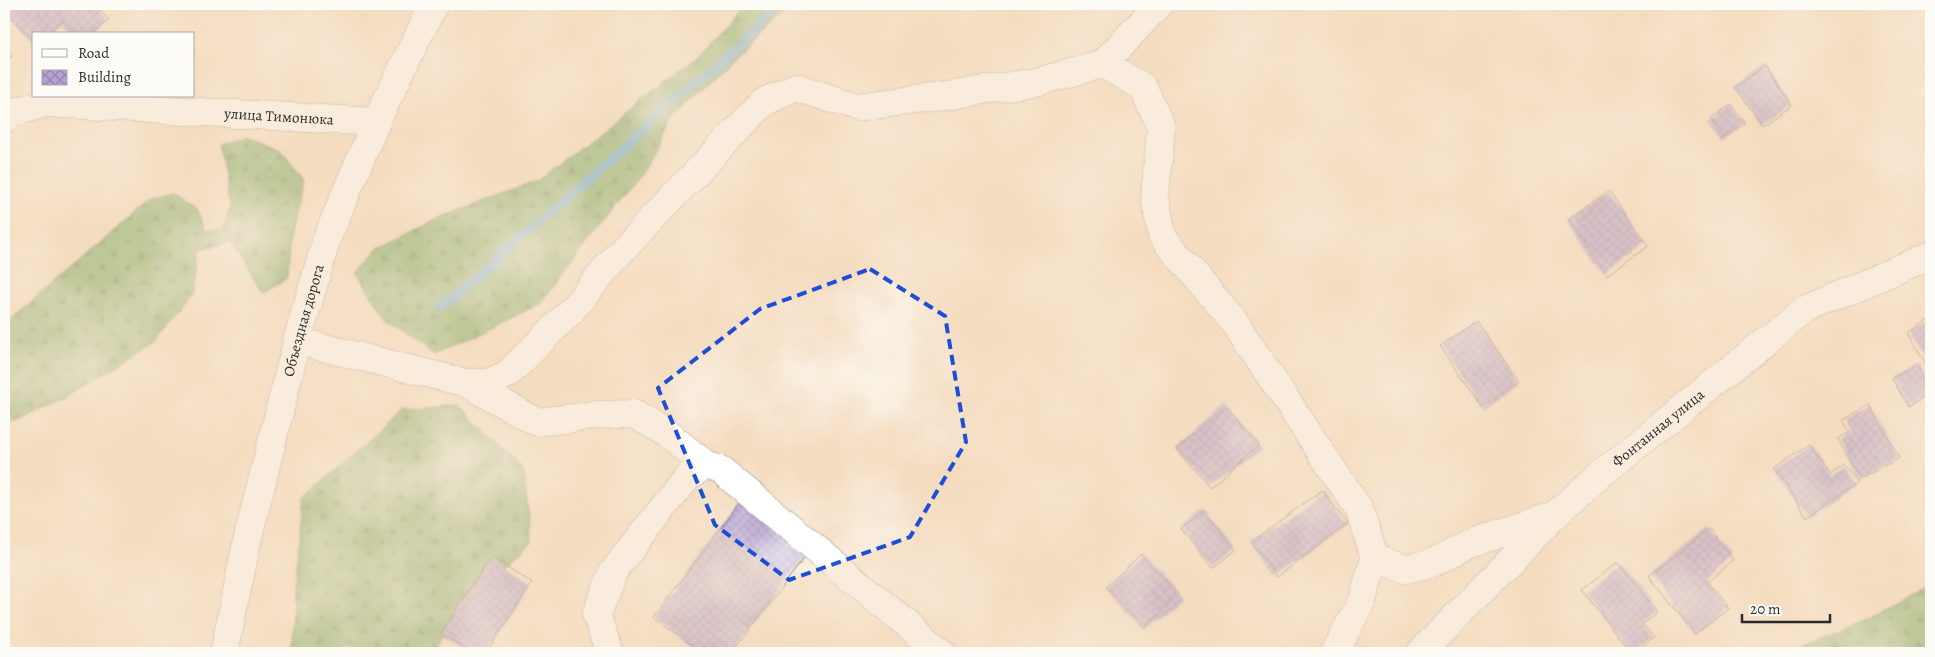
<svg xmlns="http://www.w3.org/2000/svg" width="1935" height="657" viewBox="0 0 1935 657" font-family="Alegreya,serif">
<style>
.forest{fill:url(#forest-firs);stroke:#546c4a}
.lines{fill:none;stroke-linecap:round;stroke-linejoin:round}
.stream{stroke:#5ca9d5;stroke-width:9}
.building{fill:url(#building-cross-hatch)}
.minor-casing{stroke:#908476;stroke-width:29}
.minor{stroke:#fff;stroke-width:28}
.marked{fill:none;stroke:#1d4ed8;stroke-width:4;stroke-dasharray:10 6;stroke-linejoin:round}
.labels{text-anchor:middle;stroke-width:4;stroke-linejoin:round;paint-order:stroke}
.street-label{font-size:15px;fill:#2b2b2b;stroke:#fdfcf7}
</style>
<defs>
<pattern id="forest-firs" width="22" height="20" patternUnits="userSpaceOnUse" patternTransform="scale(1.25)"><rect width="22" height="20" fill="#7dad68"/><path d="M5 1l3.5 6h-7zM16 11l3.5 6h-7z" fill="#678d56"/></pattern>
<pattern id="building-cross-hatch" width="8" height="8" patternUnits="userSpaceOnUse" patternTransform="scale(1.25)"><rect width="8" height="8" fill="#b7a1d4"/><path d="M0 0l8 8M0 8l8-8" fill="none" stroke="#9583ac"/></pattern>
</defs>
<rect width="100%" height="100%" fill="#fdfcf7"/>
<filter id="ink" filterUnits="userSpaceOnUse"><feTurbulence type="fractalNoise" baseFrequency=".02" numOctaves="2"/><feDisplacementMap in="SourceGraphic" scale="10" xChannelSelector="R" yChannelSelector="G"/><feConvolveMatrix kernelMatrix="1 2 1 2 8 2 1 2 1" color-interpolation-filters="sRGB"/></filter>
<filter id="wash" filterUnits="userSpaceOnUse"><feTurbulence type="fractalNoise" baseFrequency=".0096" numOctaves="4" result="noise"/><feDisplacementMap in="SourceGraphic" scale="20" xChannelSelector="R" yChannelSelector="G"/><feGaussianBlur stdDeviation="1.12" result="paint"/><feColorMatrix in="noise" values="0 0 0 0 0 0 0 0 0 0 0 0 0 0 0 0 0 1.4 0 .05"/><feComposite in="paint" operator="in"/></filter>
<g filter="url(#wash)">
<rect width="100%" height="100%" fill="#f4dcc0"/>
<!-- forest -->
<g class="forest">
<path d="M744 4H796L731 59 673 121 642 173 540 304 434 355 387 319 357 273 378 249 438 219 537 181 698 56Z"/>
<path d="M243 135 280 149 304 180 290 233 287 278 263 293 230 242 200 249 192 295 156 341 70 395 17 422H4V326L151 199 173 193 197 209 207 230 224 229 230 208 218 144Z"/>
<path d="M460 405 523 470 532 541 458 604 432 653H292L293 586 304 498 402 410Z"/>
<path d="M1931 584V653H1779L1862 621Z"/>
</g>
<g class="lines">
<!-- stream -->
<path class="stream" d="M439 309 783 4"/>
</g>
<g id="blocks">
<!-- building -->
<g class="building">
<path d="M4 4H94L109 20 93 34H74L62 20 47 34H34V42L4 9Z"/>
<path d="M4 46 13 55 4 64Z"/>
<path d="M1765 66 1792 105 1762 125 1735 87Z"/>
<path d="M1731 104 1745 123 1725 138 1711 119Z"/>
<path d="M1609 191 1648 246 1607 275 1568 219Z"/>
<path d="M1931 319V373L1908 333Z"/>
<path d="M1476 321 1519 381 1483 407 1440 346Z"/>
<path d="M1917 365 1931 394 1908 407 1892 378Z"/>
<path d="M1870 405 1899 458 1860 479 1838 439 1850 432 1843 420Z"/>
<path d="M1226 406 1259 445 1210 487 1177 449Z"/>
<path d="M1809 445 1830 475 1844 465 1857 483 1807 517 1774 469Z"/>
<path d="M1322 490 1348 524 1277 577 1251 542Z"/>
<path d="M746 494 814 545 732 653H702L654 617Z"/>
<path d="M1205 510 1236 550 1213 568 1181 529Z"/>
<path d="M1709 529 1733 561 1707 582 1728 608 1695 634 1649 576Z"/>
<path d="M1141 554 1179 595 1145 628 1106 587Z"/>
<path d="M491 557 532 583 486 653H471L441 633Z"/>
<path d="M1618 562 1657 612 1642 624 1654 638 1635 653H1631L1582 590Z"/>
</g>
</g>
</g>
<g filter="url(#ink)">
<use href="#blocks" fill-opacity="0" stroke="#908476" stroke-width="1"/>
<g class="lines">
<defs>
<g id="minor">
<path d="M1103 64 1143 87 1161 127 1155 196 1162 236 1234 322 1359 509 1375 558 1362 601 1334 653"/>
<path id="s1" d="M4 119 11 113 46 103 376 122"/>
<path d="M297 341 466 383H488L508 374 569 313 621 251 764 102 796 87 856 107 947 96 1040 81 1103 64 1159 4"/>
<path d="M466 383 537 422 598 415 634 414 666 433 706 465"/>
<path d="M1375 558 1405 569 1435 562 1469 544 1549 517"/>
<path id="s2" d="M224 653 248 537 297 341 327 238 376 122 434 4"/>
<path d="M610 653 596 615 613 572 688 476 706 465 721 470 942 653"/>
<path id="s3" d="M1420 653 1554 516 1595 479 1804 310 1931 255"/>
</g>
</defs>
<!-- minor casing -->
<use href="#minor" class="minor-casing"/>
<!-- minor -->
<use href="#minor" class="minor"/>
</g>
</g>
<!-- marked area -->
<path d="M0 0H1935V657H0ZM870 269 945 316 966 442 910 537 789 580 715 525 658 388 760 309Z" fill="#f4dcc0" fill-opacity=".55" fill-rule="evenodd"/>
<path class="marked" d="M870 269 945 316 966 442 910 537 789 580 715 525 658 388 760 309Z"/>
<g class="labels">
<!-- street labels -->
<g class="street-label">
<text dy="5" stroke="none"><textPath href="#s1" startOffset="279">улица Тимонюка</textPath></text>
<text dy="5" stroke="none"><textPath href="#s2" startOffset="342">Объездная дорога</textPath></text>
<text dy="5" stroke="none"><textPath href="#s3" startOffset="328">Фонтанная улица</textPath></text>
</g>
</g>
<!-- margin -->
<rect width="1935" height="657" fill="none" stroke="#fdfcf7" stroke-width="20"/>
<!-- legend -->
<rect x="32" y="32" width="162" height="65" fill="#fdfcf7" stroke="#a9a8a5"/>
<rect x="42" y="49" width="25" height="8" fill="#ffffff" stroke="#a9a8a5"/>
<text x="78" y="58" font-size="15" fill="#2b2b2b">Road</text>
<rect x="42" y="70" width="25" height="15" fill="url(#building-cross-hatch)" stroke="#a9a8a5"/>
<text x="78" y="82" font-size="15" fill="#2b2b2b">Building</text>
<!-- scale -->
<path d="M1742 614v8h88v-8" fill="none" stroke="#2b2b2b" stroke-width="2.5"/>
<text x="1750" y="614" font-size="15" fill="#2b2b2b" stroke="#fdfcf7" stroke-width="4" paint-order="stroke">20 m</text>
</svg>
